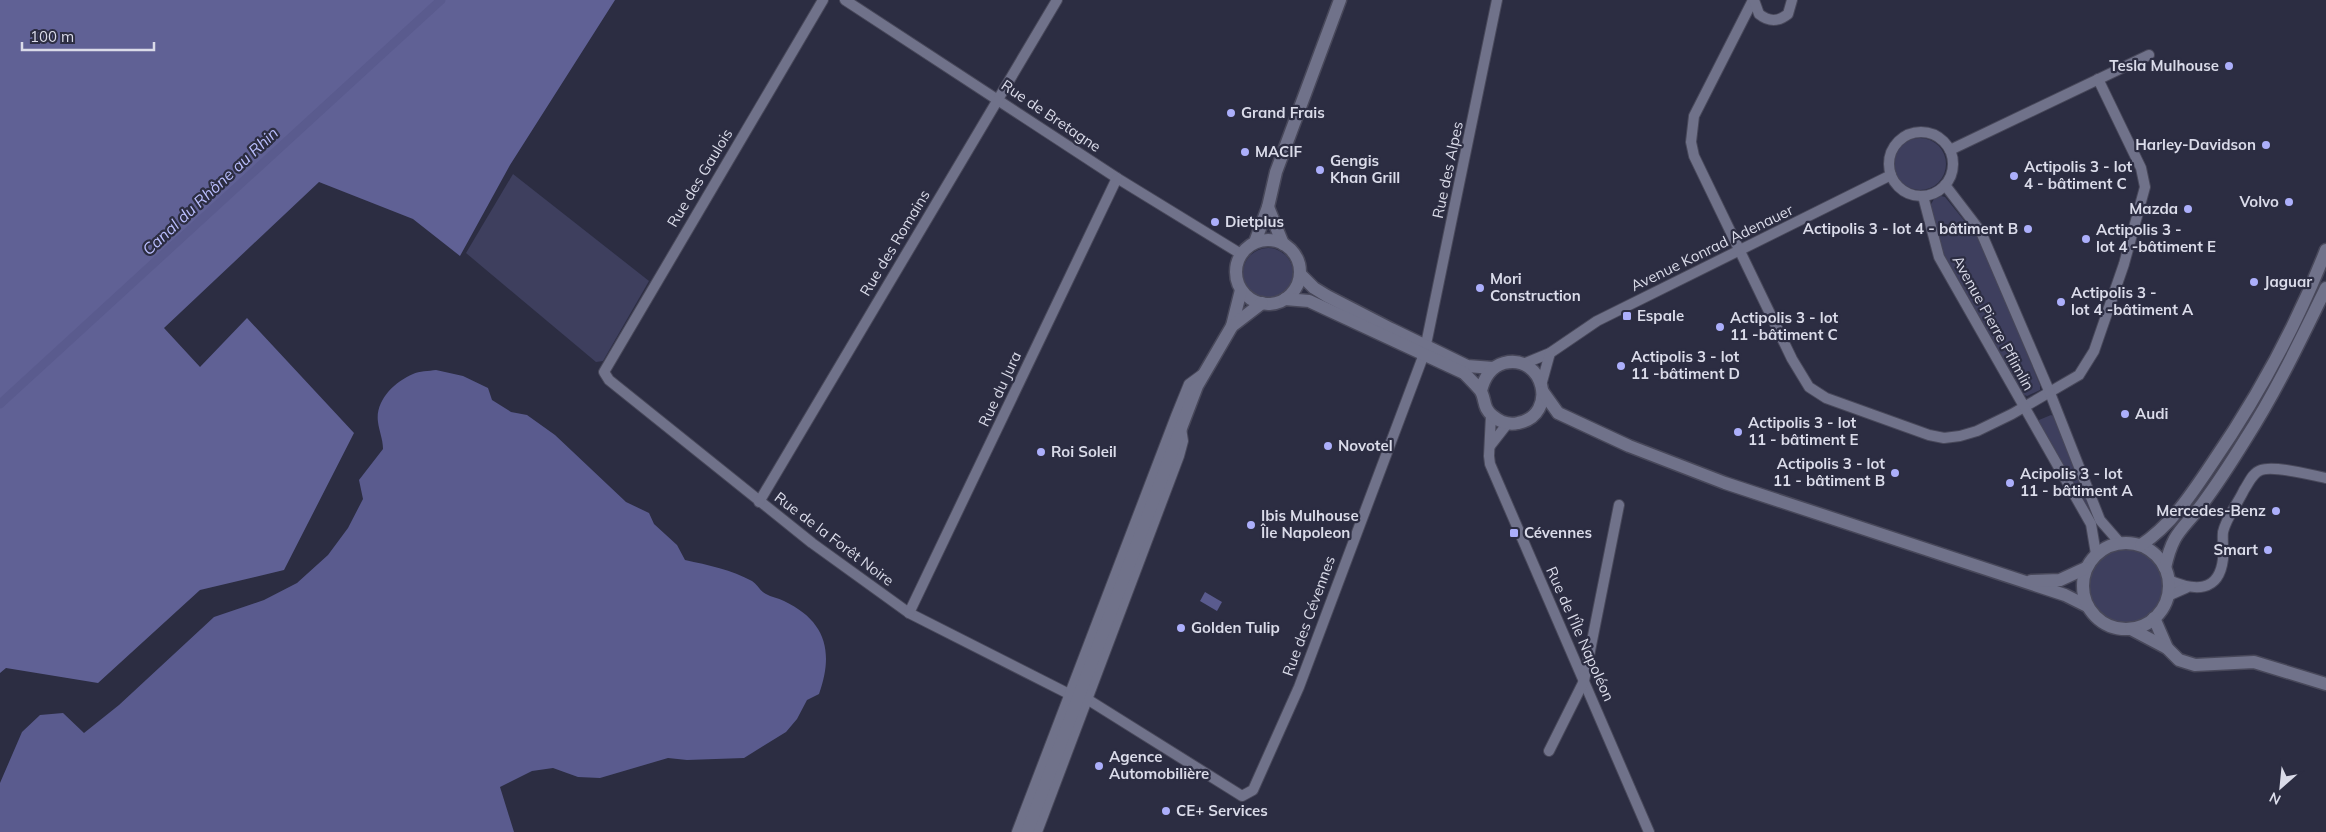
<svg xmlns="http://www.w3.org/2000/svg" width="2326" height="832" viewBox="0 0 2326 832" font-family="Mulish,sans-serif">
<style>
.green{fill:#3e3f5e}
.forest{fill:#606195}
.water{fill:#5a5b8e}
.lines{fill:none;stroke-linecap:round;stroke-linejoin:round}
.canal{stroke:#5a5b8e;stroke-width:9}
.street-casing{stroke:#48485a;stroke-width:12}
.secondary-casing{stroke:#48485a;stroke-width:15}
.street{stroke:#70728a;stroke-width:10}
.secondary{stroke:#70728a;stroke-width:12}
.poi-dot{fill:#acaffb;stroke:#2c2d42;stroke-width:2}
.labels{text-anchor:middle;stroke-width:4.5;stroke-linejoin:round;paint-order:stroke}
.poi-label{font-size:15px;font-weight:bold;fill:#dadbe9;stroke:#2c2d42;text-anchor:start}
.street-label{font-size:15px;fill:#dadbe9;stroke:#2c2d42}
.water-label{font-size:16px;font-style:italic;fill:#babefd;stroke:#2c2d42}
</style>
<rect width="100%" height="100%" fill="#2c2d42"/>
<!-- green -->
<g class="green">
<circle cx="1920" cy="164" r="26"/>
<path d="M513 174 649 281 603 361 596 362 466 253Z"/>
<path d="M1941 196 1945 197 1980 240 2040 385V390L2027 396 2022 394 1940 250 1930 206 1934 199Z"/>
<circle cx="1268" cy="273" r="25"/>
<path d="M2051 415 2053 416 2096 518 2093 520 2038 424 2039 420Z"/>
<circle cx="2125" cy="587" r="39"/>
</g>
<!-- forest -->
<path class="forest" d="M0 0H615L510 165 460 256 413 219 319 182 164 328 200 367 247 318 354 433 284 570 200 590 98 683 6 668 0 673Z"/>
<!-- water -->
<g class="water">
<path d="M436 370 463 376 488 388 492 400 511 412 527 415 555 435 626 502 649 513 654 524 677 545 685 560C708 565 732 570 752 581 757 584 760 591 766 594 771 597 778 598 784 601 826 621 834 652 819 694L807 700 797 719 786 732 744 758 687 760 668 758 600 778 578 777 553 768 532 771 500 787 514 832H0V783L22 732 40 715 63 713 84 733 119 705 214 617 264 600 297 583 328 555 348 528 363 499 359 480 383 449C383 439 379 431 378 422 375 401 394 382 413 374 419 371 429 371 436 370Z"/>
<path d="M1205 592 1222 602 1217 611 1200 601Z"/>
</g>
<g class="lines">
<!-- canal -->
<path class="canal" d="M0 404 441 0"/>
<defs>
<g id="street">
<path d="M823 0 604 372 609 380 812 543 909 613 1069 694"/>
<path d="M845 0 1117 178 1241 254"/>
<path d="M1753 0 1694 116 1691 142 1694 156 1792 359 1809 387 1826 398 1929 435 1944 438 1960 436 1977 431 2012 414 2079 375 2094 351 2124 264 2145 187 2141 168 2098 79"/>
<path d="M1754 0 1759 14C1769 22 1778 22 1788 14L1792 0"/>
<circle cx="1921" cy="164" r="32"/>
<path d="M1950 150 2149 55"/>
<path d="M1945 185 1981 232 2050 393 2100 520 2120 543"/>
<path d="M1923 196 1939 257 2091 524 2096 554"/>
<path d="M1523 364 1550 353 1597 321 1891 175"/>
<path d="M1542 382 1550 353"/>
<path d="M1491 415 1489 456 1490 464 1649 832"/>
<path d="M1490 446 1508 423"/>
<path d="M759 502 1057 0"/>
<path d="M2169 580C2194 591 2219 593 2223 559 2224 550 2222 540 2223 532 2226 518 2238 503 2244 490 2249 483 2252 473 2261 470 2274 465 2311 475 2326 478"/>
<path d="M2168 596 2186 588"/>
<path d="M909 613 1117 178"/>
<path d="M1087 699 1242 796 1253 790 1299 687 1424 354 1497 0"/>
<path d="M1549 751 1584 681 1619 505"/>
<path d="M1017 832 1176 416 1189 384 1204 373"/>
<path d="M1037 832 1179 456 1183 441 1181 428"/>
</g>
<g id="secondary">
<path d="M1268 207 1283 244"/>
<circle cx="1268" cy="272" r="32"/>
<path d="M1255 242 1268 207 1276 172 1340 0"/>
<path d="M1300 274 1314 288 1327 296 1391 329 1467 366 1493 368"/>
<path d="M1285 299 1309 301 1464 373C1469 378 1475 384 1480 390 1486 398 1482 408 1493 416 1500 422 1509 425 1518 423 1559 415 1544 353 1504 363 1490 367 1484 378 1481 391"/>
<path d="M1232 326 1241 290"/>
<path d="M1543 392 1558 413 1629 446 1725 483 2065 595 2087 606"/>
<circle cx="2126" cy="586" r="43"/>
<path d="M2141 545C2171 525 2191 495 2211 465 2257 398 2297 325 2326 250"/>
<path d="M2165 568C2173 531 2182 531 2203 503 2218 483 2232 461 2245 440 2276 392 2301 339 2326 288"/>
<path d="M2031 581 2060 580 2086 568"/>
<path d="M2154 618 2167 648"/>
<path d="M2131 629 2167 648 2179 660 2195 665 2254 662 2326 684"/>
<path d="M1027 832 1197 386 1232 326 1262 303"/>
</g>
</defs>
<!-- street casing -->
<use href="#street" class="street-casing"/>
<!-- secondary casing -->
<use href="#secondary" class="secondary-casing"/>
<!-- street -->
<use href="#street" class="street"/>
<!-- secondary -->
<use href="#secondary" class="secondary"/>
</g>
<!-- markers -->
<g class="poi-dot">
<circle cx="2229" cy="66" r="5"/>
<circle cx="1231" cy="113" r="5"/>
<circle cx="2266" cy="145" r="5"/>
<circle cx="1245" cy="152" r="5"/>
<circle cx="1320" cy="170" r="5"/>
<circle cx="2014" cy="176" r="5"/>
<circle cx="2289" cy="202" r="5"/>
<circle cx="2188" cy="209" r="5"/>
<circle cx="1215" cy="222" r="5"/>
<circle cx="2028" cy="229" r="5"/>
<circle cx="2086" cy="239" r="5"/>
<circle cx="2254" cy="282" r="5"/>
<circle cx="1480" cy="288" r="5"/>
<circle cx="2061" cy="302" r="5"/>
<rect x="1622" y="311" width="10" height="10" rx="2.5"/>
<circle cx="1720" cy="327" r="5"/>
<circle cx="1621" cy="366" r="5"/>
<circle cx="2125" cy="414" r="5"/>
<circle cx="1738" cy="432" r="5"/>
<circle cx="1328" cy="446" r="5"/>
<circle cx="1041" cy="452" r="5"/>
<circle cx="1895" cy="473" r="5"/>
<circle cx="2010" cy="483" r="5"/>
<circle cx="2276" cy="511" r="5"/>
<circle cx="1251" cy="525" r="5"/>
<rect x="1509" y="528" width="10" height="10" rx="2.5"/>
<circle cx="2268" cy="550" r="5"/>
<circle cx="1181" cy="628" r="5"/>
<circle cx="1099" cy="766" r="5"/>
<circle cx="1166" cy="811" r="5"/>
</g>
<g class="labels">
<!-- poi labels -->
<g class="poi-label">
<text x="2219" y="71" text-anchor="end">Tesla Mulhouse</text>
<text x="1241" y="118">Grand Frais</text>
<text x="2256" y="150" text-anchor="end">Harley-Davidson</text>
<text x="1255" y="157">MACIF</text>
<text x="1330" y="166">Gengis<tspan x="1330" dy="17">Khan Grill</tspan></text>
<text x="2024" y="172">Actipolis 3 - lot<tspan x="2024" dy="17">4 - bâtiment C</tspan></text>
<text x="2279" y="207" text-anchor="end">Volvo</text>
<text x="2178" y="214" text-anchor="end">Mazda</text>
<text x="1225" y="227">Dietplus</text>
<text x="2018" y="234" text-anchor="end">Actipolis 3 - lot 4 - bâtiment B</text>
<text x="2096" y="235">Actipolis 3 -<tspan x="2096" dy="17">lot 4 -bâtiment E</tspan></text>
<text x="1490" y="284">Mori<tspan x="1490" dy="17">Construction</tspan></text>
<text x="2264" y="287">Jaguar</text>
<text x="2071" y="298">Actipolis 3 -<tspan x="2071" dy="17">lot 4 -bâtiment A</tspan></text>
<text x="1637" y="321">Espale</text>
<text x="1730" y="323">Actipolis 3 - lot<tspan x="1730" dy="17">11 -bâtiment C</tspan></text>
<text x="1631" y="362">Actipolis 3 - lot<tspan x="1631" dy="17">11 -bâtiment D</tspan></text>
<text x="2135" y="419">Audi</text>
<text x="1748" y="428">Actipolis 3 - lot<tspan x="1748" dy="17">11 - bâtiment E</tspan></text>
<text x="1338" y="451">Novotel</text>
<text x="1051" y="457">Roi Soleil</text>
<text x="1885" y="469" text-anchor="end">Actipolis 3 - lot<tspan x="1885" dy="17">11 - bâtiment B</tspan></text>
<text x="2020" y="479">Acipolis 3 - lot<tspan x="2020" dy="17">11 - bâtiment A</tspan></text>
<text x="2266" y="516" text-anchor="end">Mercedes-Benz</text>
<text x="1261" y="521">Ibis Mulhouse<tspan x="1261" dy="17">Île Napoleon</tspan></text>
<text x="1524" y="538">Cévennes</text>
<text x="2258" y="555" text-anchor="end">Smart</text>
<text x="1191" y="633">Golden Tulip</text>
<text x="1109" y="762">Agence<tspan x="1109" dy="17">Automobilière</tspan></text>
<text x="1176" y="816">CE+ Services</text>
</g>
<!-- street labels -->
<g class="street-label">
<text transform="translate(1051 116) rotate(34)" y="5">Rue de Bretagne</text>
<text transform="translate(1448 170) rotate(-78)" y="5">Rue des Alpes</text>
<text transform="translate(700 178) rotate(-59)" y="5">Rue des Gaulois</text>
<text transform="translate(895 243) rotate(-59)" y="5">Rue des Romains</text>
<text transform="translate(1712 248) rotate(-26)" y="5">Avenue Konrad Adenauer</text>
<text transform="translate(1993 323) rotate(61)" y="5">Avenue Pierre Pflimlin</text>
<text transform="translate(1000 389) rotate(-65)" y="5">Rue du Jura</text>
<text transform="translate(834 539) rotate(37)" y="5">Rue de la Forêt Noire</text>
<text transform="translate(1309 616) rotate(-70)" y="5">Rue des Cévennes</text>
<text transform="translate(1580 634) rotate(66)" y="5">Rue de l'Île Napoléon</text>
</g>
<!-- water labels -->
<g class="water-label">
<text transform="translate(210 191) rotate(-43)" y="6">Canal du Rhône au Rhin</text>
</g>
</g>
<!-- north arrow -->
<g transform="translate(2281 787) rotate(207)" stroke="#2c2d42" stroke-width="4" paint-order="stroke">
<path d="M0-4L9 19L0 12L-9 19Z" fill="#dadbe9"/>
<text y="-8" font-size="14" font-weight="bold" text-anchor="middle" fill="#dadbe9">N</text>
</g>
<!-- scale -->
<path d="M22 42v8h132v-8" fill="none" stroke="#dadbe9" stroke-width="2.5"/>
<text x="30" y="42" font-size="15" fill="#dadbe9" stroke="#2c2d42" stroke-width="4" paint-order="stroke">100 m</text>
</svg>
